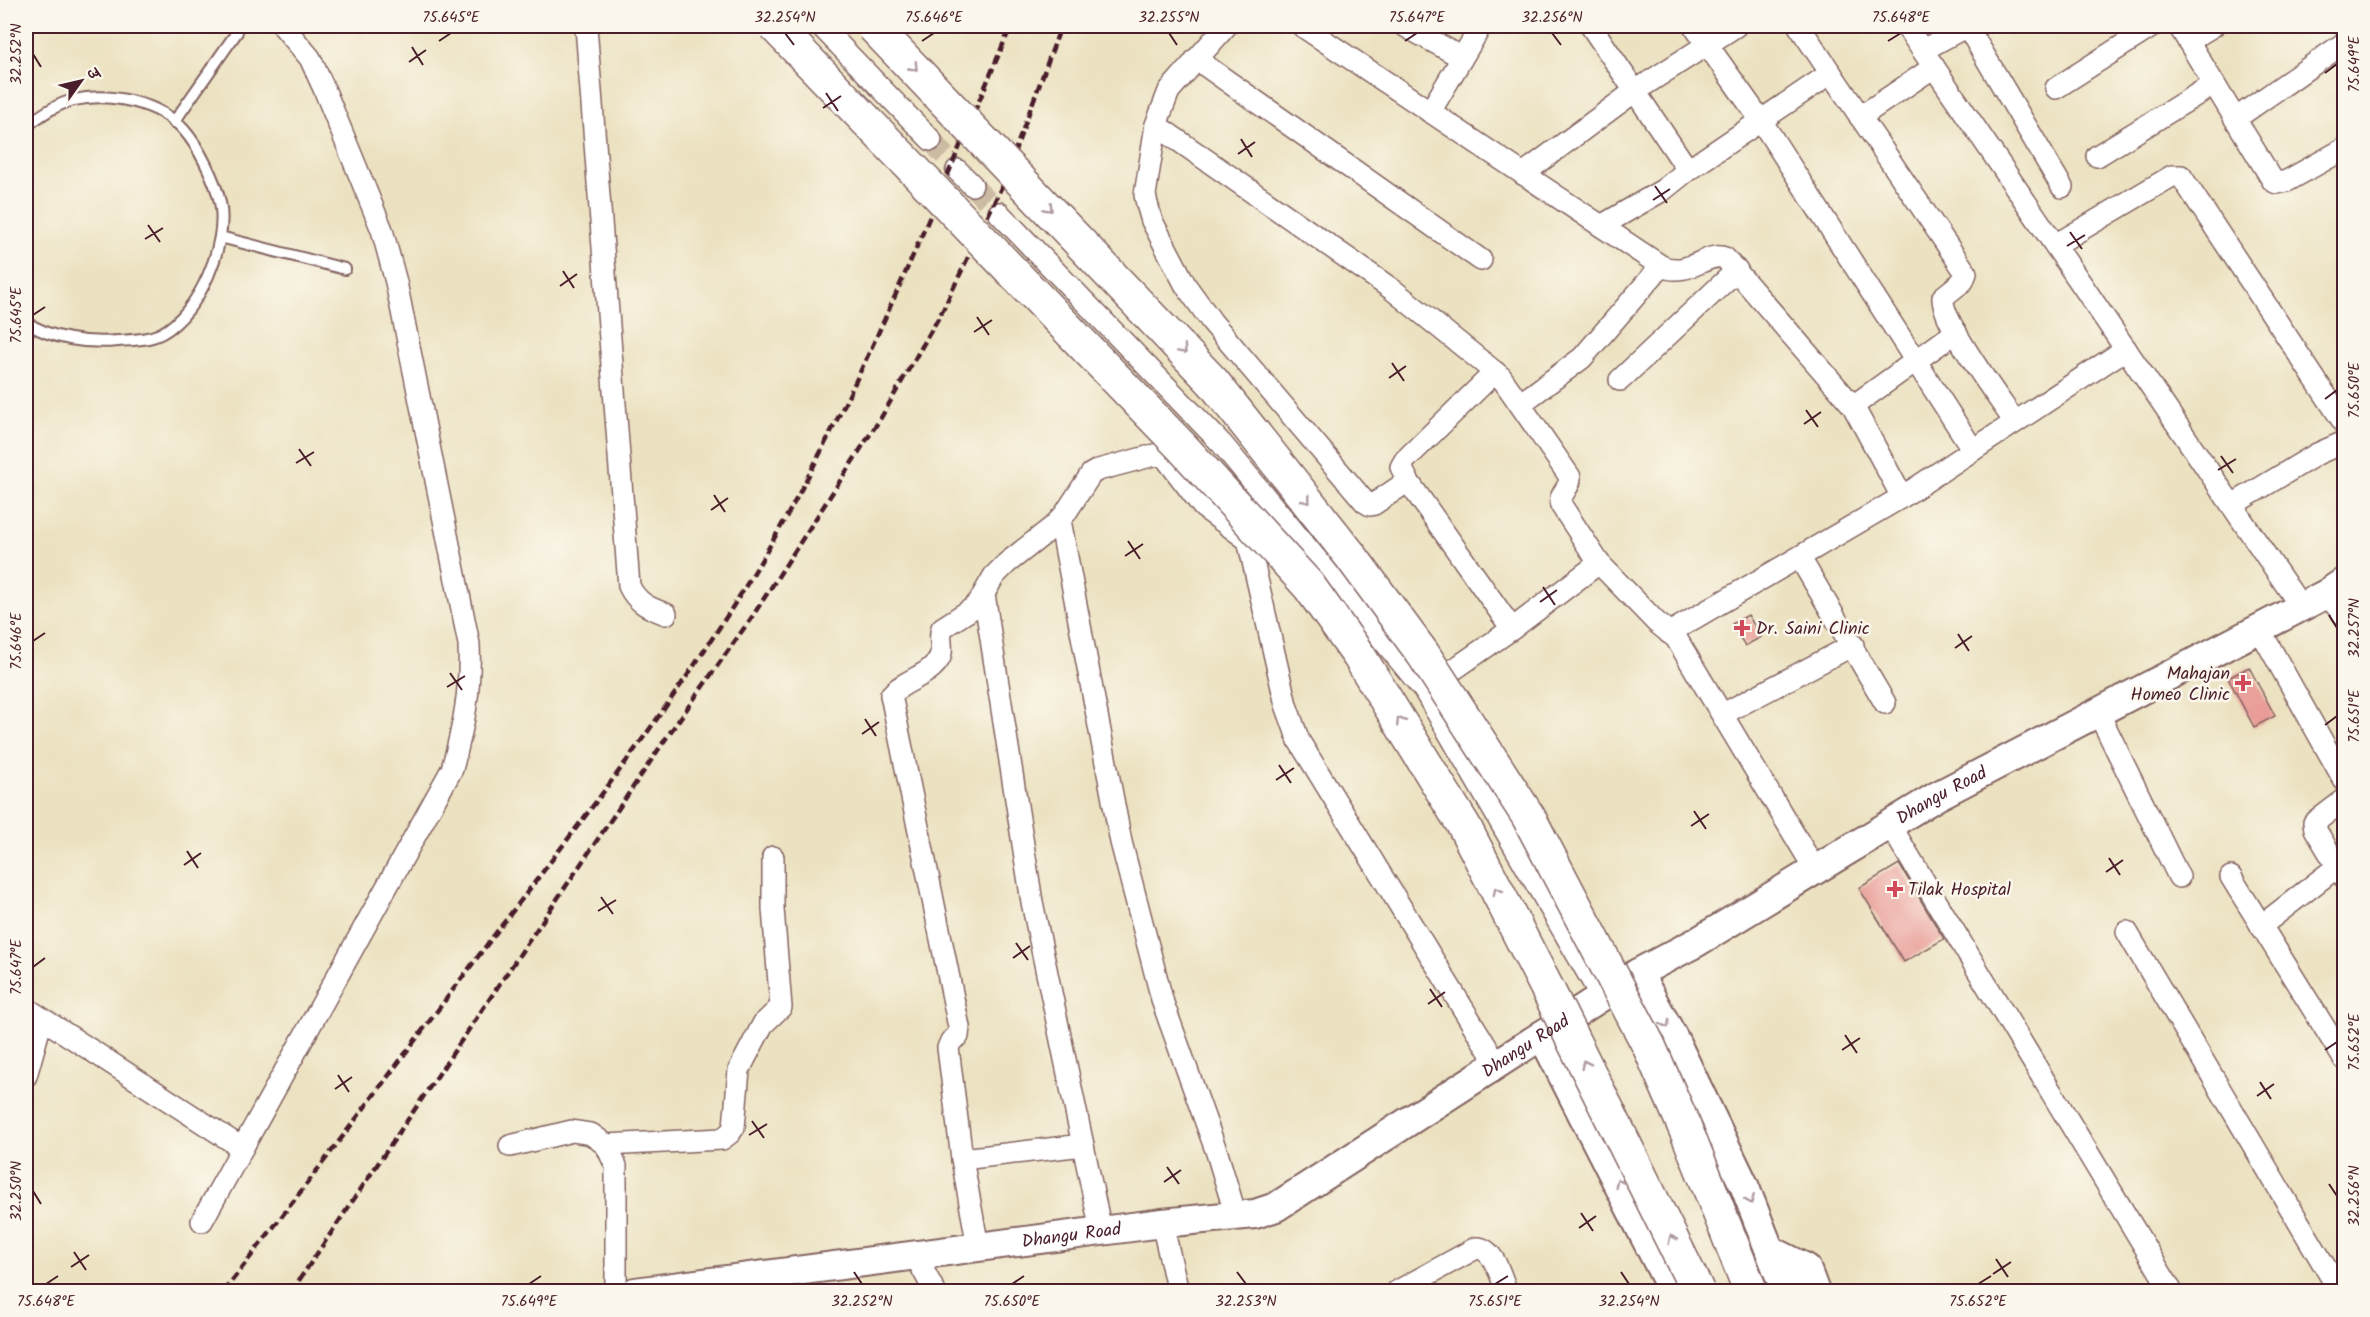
<svg xmlns="http://www.w3.org/2000/svg" width="2370" height="1317" viewBox="0 0 2370 1317" font-family="Kalam,'Playpen Sans Deva',sans-serif">
<style>
.building{fill:#e99d98}
.lines{fill:none;stroke-linecap:round;stroke-linejoin:round}
.street-tunnel{stroke:#ccbba3;stroke-width:21;stroke-dasharray:21 10;stroke-linecap:butt}
.lane-casing{stroke:#836360;stroke-width:14}
.street-casing{stroke:#836360;stroke-width:24}
.secondary-casing{stroke:#836360;stroke-width:32}
.lane{stroke:#fff;stroke-width:10}
.street{stroke:#fff;stroke-width:21}
.secondary{stroke:#fff;stroke-width:28}
.rail{stroke:#4a1f2b;stroke-width:4.5;stroke-dasharray:9 4.5;stroke-linecap:butt}
.highway-bridge-casing{stroke:#836360;stroke-width:36;stroke-linecap:butt}
.highway-bridge{stroke:#fff;stroke-width:33}
.oneway{stroke:#ae9aa0}
.ticks{fill:none;stroke:#4a1f2b;stroke-width:2}
.poi-dot{fill:#d1495b;stroke:#fbf7ec;stroke-width:2}
.labels{text-anchor:middle;stroke-width:5;stroke-linejoin:round;paint-order:stroke}
.poi-label{font-size:18px;fill:#4a1f2b;stroke:#fbf7ec;text-anchor:start}
.street-label{font-size:18px;fill:#4a1f2b;stroke:#fbf7ec}
.neatline{fill:none;stroke:#4a1f2b;stroke-width:2}
.ticks-label{font-size:15px;text-anchor:middle;fill:#4a1f2b}
</style>
<rect width="100%" height="100%" fill="#fbf7ec"/>
<filter id="ink" filterUnits="userSpaceOnUse"><feTurbulence type="fractalNoise" baseFrequency=".0167" numOctaves="2"/><feDisplacementMap in="SourceGraphic" scale="12" xChannelSelector="R" yChannelSelector="G"/><feConvolveMatrix kernelMatrix="1 2 1 2 8 2 1 2 1" color-interpolation-filters="sRGB"/></filter>
<filter id="wash" filterUnits="userSpaceOnUse"><feTurbulence type="fractalNoise" baseFrequency=".008" numOctaves="4" result="noise"/><feDisplacementMap in="SourceGraphic" scale="24" xChannelSelector="R" yChannelSelector="G"/><feGaussianBlur stdDeviation="1.35" result="paint"/><feColorMatrix in="noise" values="0 0 0 0 0 0 0 0 0 0 0 0 0 0 0 0 0 1.4 0 .05"/><feComposite in="paint" operator="in"/></filter>
<g filter="url(#wash)">
<rect width="100%" height="100%" fill="#ece2c1"/>
<g id="blocks">
<!-- building -->
<g class="building">
<path d="M1748 615 1761 637 1745 646 1732 624Z"/>
<path d="M2249 667 2275 716 2254 727 2228 678Z"/>
<path d="M1899 864 1944 939 1904 962 1859 888Z"/>
</g>
</g>
</g>
<g filter="url(#ink)">
<use href="#blocks" fill-opacity="0" stroke="#836360" stroke-width="1.5"/>
<g class="lines">
<!-- street-tunnel -->
<g class="street-tunnel">
<path d="M931 140 957 170"/>
<path d="M972 185 999 213"/>
</g>
<defs>
<g id="lane">
<path d="M174 122 237 32"/>
<path d="M26 126C40 116 56 104 74 100 109 92 159 102 184 130 199 147 215 180 220 202 229 243 199 313 162 333 149 340 132 340 118 341 89 344 50 339 26 322"/>
<path d="M220 237 345 269"/>
</g>
<g id="street">
<path d="M586 26 629 586C637 603 649 608 666 614"/>
<path d="M821 26 931 140"/>
<path d="M1226 26 1169 91 1156 125 1145 195 1147 204 1152 221 1186 286 1212 322 1365 502 1370 505 1374 504 1408 481"/>
<path d="M1302 26 1661 266C1690 278 1706 251 1725 258L1853 406 1902 497"/>
<path d="M1405 26 1461 57"/>
<path d="M1591 26 1688 170"/>
<path d="M1694 26 1762 122 1973 450"/>
<path d="M1799 26 1966 273 1963 281 1943 297C1940 320 2000 400 2015 422"/>
<path d="M1906 26 2301 607"/>
<path d="M1967 26 2062 187"/>
<path d="M2179 26 2273 181 2277 183 2287 181 2344 149"/>
<path d="M2188 41 2213 26"/>
<path d="M1923 50 1967 26"/>
<path d="M1196 59 1481 260"/>
<path d="M2056 88 2153 26"/>
<path d="M1430 112 1481 26"/>
<path d="M1860 117 1934 67"/>
<path d="M2235 119 2344 43"/>
<path d="M1156 125 1393 290 1501 377 1570 477C1571 488 1558 494 1561 505L1599 563 1656 622 1676 638 1816 871"/>
<path d="M2097 156 2214 84"/>
<path d="M957 170 972 185"/>
<path d="M1523 174 1635 91 1736 26"/>
<path d="M999 213 1222 444 1424 690 1601 996"/>
<path d="M1601 226 1663 190 1688 170 1831 73"/>
<path d="M2055 245 2172 176H2181L2344 423"/>
<path d="M1495 372 1405 460 1401 467 1408 481 1512 629"/>
<path d="M1620 380 1737 270"/>
<path d="M1520 404 1582 358 1661 266"/>
<path d="M1853 406 1956 332"/>
<path d="M2232 505 2317 454 2344 442"/>
<path d="M1060 520 1121 842 1163 1003 1217 1153 1236 1216"/>
<path d="M1800 558 1885 703"/>
<path d="M984 594 1032 902 1101 1231"/>
<path d="M2326 594 2344 615"/>
<path d="M2259 628 2344 780"/>
<path d="M1669 633 1902 497 2126 349"/>
<path d="M1430 686 1512 629 1599 563"/>
<path d="M2098 712 2179 877"/>
<path d="M1723 714 1853 645"/>
<path d="M2344 800 2314 823 2315 829 2344 877"/>
<path d="M1890 825 2172 1292"/>
<path d="M2231 877 2344 1059"/>
<path d="M2261 926 2338 866"/>
<path d="M2127 932 2340 1292"/>
<path d="M26 1008 242 1148"/>
<path d="M26 1076 42 1019"/>
<path d="M606 1145 722 1139 730 1133 734 1127 739 1070 763 1024 781 1007 773 909V857"/>
<path d="M510 1146 572 1131 591 1134 606 1145 616 1166V1292"/>
<path d="M962 1159 1083 1145"/>
<path d="M202 1221 452 769C464 725 471 690 469 644L396 282 382 230 325 91 310 58 283 26"/>
<path d="M1162 1223 1178 1292"/>
<path d="M978 1247 962 1159 948 1048 951 1041 958 1036 959 1027 891 695C903 680 931 676 940 657 944 648 938 638 942 628L973 608 979 602 994 576 1007 563 1054 526 1065 514 1091 474 1098 470 1162 453 1203 507 1248 540 1286 705 1299 741 1497 1064"/>
<path d="M915 1255 935 1292"/>
<path d="M1396 1292 1476 1248C1494 1247 1501 1278 1507 1292"/>
</g>
<g id="secondary">
<path d="M1638 973 1674 1039 1744 1185 1786 1292"/>
<path d="M1542 1035 1673 1292"/>
<path d="M1770 1250 1806 1268 1815 1292"/>
<path id="s1" d="M635 1292 1162 1223 1255 1214 1276 1207 1638 973 1697 942 1937 796 2326 594 2344 582"/>
</g>
</defs>
<!-- lane casing -->
<use href="#lane" class="lane-casing"/>
<!-- street casing -->
<use href="#street" class="street-casing"/>
<!-- secondary casing -->
<use href="#secondary" class="secondary-casing"/>
<!-- lane -->
<use href="#lane" class="lane"/>
<!-- street -->
<use href="#street" class="street"/>
<!-- secondary -->
<use href="#secondary" class="secondary"/>
<!-- rail -->
<g class="rail">
<path d="M223 1292C315 1175 403 1056 492 938 597 801 706 663 789 512 875 355 941 189 1011 26"/>
<path d="M291 1292 669 734 752 617 882 416 943 310 1002 186 1061 26"/>
</g>
<defs>
<g id="highway-bridge">
<path d="M775 26 1182 447 1309 586 1359 656 1464 826 1551 996 1698 1292"/>
<path d="M873 26 1213 382 1350 555 1423 654 1528 816 1649 1046 1691 1142 1751 1292"/>
</g>
</defs>
<!-- highway-bridge casing -->
<use href="#highway-bridge" class="highway-bridge-casing"/>
<!-- highway-bridge -->
<use href="#highway-bridge" class="highway-bridge"/>
</g>
<!-- one-way arrows -->
<defs><path id="oneway-chevron" d="M-2-3.5L2.5 0L-2 3.5" fill="none" stroke-width="1.6" stroke-linecap="round" stroke-linejoin="round" transform="scale(1.5)"/></defs>
<g class="oneway">
<use href="#oneway-chevron" transform="translate(914 67) rotate(46)"/>
<use href="#oneway-chevron" transform="translate(1049 208) rotate(46)"/>
<use href="#oneway-chevron" transform="translate(1183 350) rotate(47)"/>
<use href="#oneway-chevron" transform="translate(1307 500) rotate(52)"/>
<use href="#oneway-chevron" transform="translate(1400 721) rotate(-122)"/>
<use href="#oneway-chevron" transform="translate(1497 891) rotate(-117)"/>
<use href="#oneway-chevron" transform="translate(1666 1024) rotate(61)"/>
<use href="#oneway-chevron" transform="translate(1585 1064) rotate(-116)"/>
<use href="#oneway-chevron" transform="translate(1619 1183) rotate(-117)"/>
<use href="#oneway-chevron" transform="translate(1750 1200) rotate(68)"/>
<use href="#oneway-chevron" transform="translate(1672 1239) rotate(-116)"/>
</g>
</g>
<!-- ticks -->
<path class="ticks" d="M785 33 794 45M1169 33 1177 45M1552 33 1561 45M439 41 451 33M922 41 934 33M1405 41 1417 33M1888 41 1901 33M412 47 423 65M33 54 41 67M409 62 426 50M2325 73 2337 64M826 93 838 111M823 108 841 96M1241 139 1252 157M1238 154 1255 142M1655 186 1667 203M1653 200 1670 189M148 225 160 242M2070 232 2082 249M145 239 163 228M2067 246 2085 235M563 271 574 288M560 286 577 274M33 315 45 307M977 317 989 335M974 332 992 320M1392 363 1404 381M1389 378 1406 366M2325 399 2337 390M1806 410 1818 427M1804 424 1821 412M299 449 311 466M2221 456 2233 473M296 463 314 452M2218 470 2236 459M714 495 725 512M711 510 728 498M1128 541 1140 559M1125 556 1143 544M1543 587 1555 605M1540 602 1557 590M2329 615 2337 628M1958 634 1969 651M33 641 45 633M1955 648 1972 636M450 673 462 690M447 687 465 676M865 719 876 736M2325 725 2337 716M862 734 879 722M1279 765 1291 783M1276 780 1294 768M1694 811 1706 829M1691 826 1709 814M187 851 198 868M2109 858 2120 875M184 865 201 853M2106 872 2123 860M601 897 613 914M598 911 616 900M1016 943 1028 960M1013 958 1030 946M33 967 45 958M1430 989 1442 1007M1428 1004 1445 992M1845 1035 1857 1053M1842 1050 1860 1038M2325 1050 2337 1042M338 1075 349 1092M2260 1082 2271 1099M335 1089 352 1077M2257 1096 2274 1084M752 1121 764 1138M749 1135 767 1124M1167 1167 1179 1184M1164 1182 1181 1170M2329 1184 2337 1196M33 1191 41 1204M1581 1213 1593 1231M1579 1228 1596 1216M74 1252 86 1270M1996 1259 2008 1277M71 1267 89 1255M854 1272 862 1284M1237 1272 1246 1284M1621 1272 1629 1284M1993 1274 2011 1262M46 1284 58 1276M529 1284 541 1276M1012 1284 1024 1276M1495 1284 1508 1276M1978 1284 1991 1276"/>
<!-- markers -->
<g class="poi-dot">
<path d="M1739 619h6v6h6v6h-6v6h-6v-6h-6v-6h6z"/>
<path d="M2240 674h6v6h6v6h-6v6h-6v-6h-6v-6h6z"/>
<path d="M1892 880h6v6h6v6h-6v6h-6v-6h-6v-6h6z"/>
</g>
<g class="labels">
<!-- poi labels -->
<g class="poi-label">
<text x="1756" y="634">Dr. Saini Clinic</text>
<text x="2230" y="679" text-anchor="end">Mahajan<tspan x="2230" dy="21">Homeo Clinic</tspan></text>
<text x="1908" y="895">Tilak Hospital</text>
</g>
<!-- street labels -->
<g class="street-label">
<text dy="6" stroke="none"><textPath href="#s1" startOffset="1430">Dhangu Road</textPath></text>
<text dy="6" stroke="none"><textPath href="#s1" startOffset="944">Dhangu Road</textPath></text>
<text dy="6" stroke="none"><textPath href="#s1" startOffset="440">Dhangu Road</textPath></text>
</g>
</g>
<!-- margin -->
<rect width="2370" height="1317" fill="none" stroke="#fbf7ec" stroke-width="66"/>
<!-- north arrow -->
<g transform="translate(81 81) rotate(56)" stroke="#fbf7ec" stroke-width="4.5" paint-order="stroke">
<path d="M0-4.5L10 22L0 15L-10 22Z" fill="#4a1f2b"/>
<text y="-9" font-size="16" font-weight="bold" text-anchor="middle" fill="#4a1f2b">उ</text>
</g>
<rect x="33" y="33" width="2304" height="1251" class="neatline"/>
<g class="ticks-label">
<text x="451" y="22">75.645°E</text>
<text x="785" y="22">32.254°N</text>
<text x="934" y="22">75.646°E</text>
<text x="1169" y="22">32.255°N</text>
<text x="1417" y="22">75.647°E</text>
<text x="1552" y="22">32.256°N</text>
<text x="1901" y="22">75.648°E</text>
<text transform="translate(16 54) rotate(-90)" y="5">32.252°N</text>
<text transform="translate(2354 64) rotate(-90)" y="5">75.649°E</text>
<text transform="translate(16 315) rotate(-90)" y="5">75.645°E</text>
<text transform="translate(2354 390) rotate(-90)" y="5">75.650°E</text>
<text transform="translate(2354 628) rotate(-90)" y="5">32.257°N</text>
<text transform="translate(16 641) rotate(-90)" y="5">75.646°E</text>
<text transform="translate(2354 716) rotate(-90)" y="5">75.651°E</text>
<text transform="translate(16 967) rotate(-90)" y="5">75.647°E</text>
<text transform="translate(2354 1042) rotate(-90)" y="5">75.652°E</text>
<text transform="translate(16 1191) rotate(-90)" y="5">32.250°N</text>
<text transform="translate(2354 1196) rotate(-90)" y="5">32.256°N</text>
<text x="46" y="1306">75.648°E</text>
<text x="529" y="1306">75.649°E</text>
<text x="862" y="1306">32.252°N</text>
<text x="1012" y="1306">75.650°E</text>
<text x="1246" y="1306">32.253°N</text>
<text x="1495" y="1306">75.651°E</text>
<text x="1629" y="1306">32.254°N</text>
<text x="1978" y="1306">75.652°E</text>
</g>
</svg>
